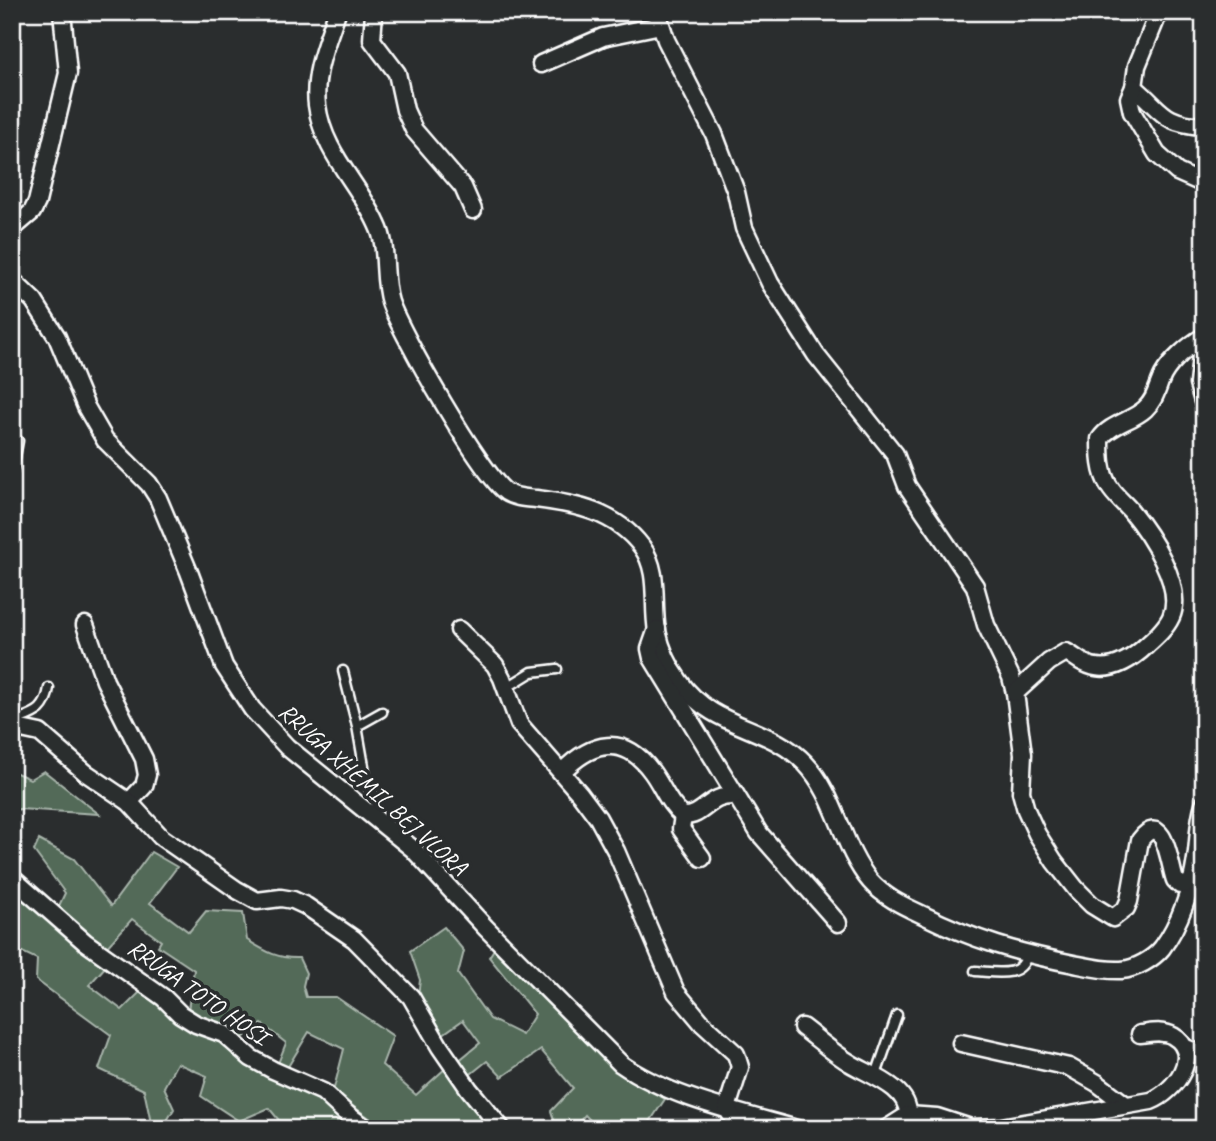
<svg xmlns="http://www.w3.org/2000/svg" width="1216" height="1141" viewBox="0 0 1216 1141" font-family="Caveat,sans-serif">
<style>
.green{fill:#536b58;stroke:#a9b5ac;stroke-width:2}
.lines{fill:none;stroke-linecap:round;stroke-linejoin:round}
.lane-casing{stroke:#fff;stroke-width:13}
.street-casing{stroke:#fff;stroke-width:21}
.lane{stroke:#2a2d2e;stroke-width:8}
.street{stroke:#2a2d2e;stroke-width:16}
.labels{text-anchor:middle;stroke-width:7;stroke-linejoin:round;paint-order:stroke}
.street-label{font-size:24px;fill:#fff;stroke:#2a2d2e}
</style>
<rect width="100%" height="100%" fill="#2a2d2e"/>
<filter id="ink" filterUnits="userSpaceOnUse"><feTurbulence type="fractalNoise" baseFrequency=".0143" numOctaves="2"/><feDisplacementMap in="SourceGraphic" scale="14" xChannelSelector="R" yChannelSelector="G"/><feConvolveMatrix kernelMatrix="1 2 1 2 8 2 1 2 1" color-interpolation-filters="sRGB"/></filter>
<g filter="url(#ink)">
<!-- green -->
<g class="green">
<path d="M12 771 30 779 44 771 99 814 19 809 12 813Z"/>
<path d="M39 840 74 859 111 906 151 852 177 867 150 903 189 932 206 911 243 913 247 940C265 951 277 959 299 958L306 973 303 986 306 997H336L393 1036 382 1065 416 1095 447 1067 495 1129H385L333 1092 344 1049 309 1032 286 1070 277 1066 286 1043 262 1024 241 1039 188 1010 194 970 158 946 161 941 132 919 106 948 88 937 57 910 65 893 34 851Z"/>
<path d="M12 884 106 966 89 985 122 1010 140 992 184 1024 221 1042 326 1101 355 1129H286L269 1108 239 1121 201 1096 207 1076 177 1063 164 1087 174 1109 162 1129H156L151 1123 144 1090 99 1069 111 1035 36 980 37 959 16 949 12 956Z"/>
<path d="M444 927 464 951 458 974 490 1019 522 1035 535 1014 489 957 496 946 623 1075 665 1099 645 1129H599L585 1115 573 1129H557L551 1111 573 1088 541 1050 502 1077 487 1061 467 1077 457 1062 480 1043 463 1020 439 1037 418 996 420 980 410 951Z"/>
</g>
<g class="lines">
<defs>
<g id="lane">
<path d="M12 473 18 441"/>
<path d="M343 671 357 726"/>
<path d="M506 688 532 672 557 669"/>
<path d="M12 722C34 713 45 713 49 688"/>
<path d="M378 819 374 798 367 783 357 726 382 712"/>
<path d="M975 971C995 972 1021 979 1027 955"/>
<path d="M1184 1043 1204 1051"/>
<path d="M876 1075 897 1015"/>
</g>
<g id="street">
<path d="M337 12C327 42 313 73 317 105 323 153 358 182 377 224 389 248 382 277 390 302 401 334 481 474 506 492 515 498 526 498 536 499 576 504 616 512 642 547 660 572 652 603 657 631 661 649 669 667 680 682 714 730 769 725 805 763 837 796 841 846 870 881 884 897 904 906 923 915 974 940 1018 953 1074 964 1089 967 1106 971 1121 970 1136 969 1153 959 1162 948 1180 924 1192 888 1196 859 1199 841 1198 822 1204 804"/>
<path d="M374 12 372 40 397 73 405 110 414 130 463 187 473 210"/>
<path d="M657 12 666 40 714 134 736 192 744 228 770 283 816 355 895 454 907 486 975 586 986 625 1011 677 1015 693 1023 754 1021 792 1026 810 1037 834 1054 861 1076 889 1092 905 1113 918 1126 908 1129 901 1140 840C1165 807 1170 869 1175 880L1180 885 1204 882"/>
<path d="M1159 12 1137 66 1134 87C1163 111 1161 123 1204 126"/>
<path d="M541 64 603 37 661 25"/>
<path d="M1134 87 1129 98 1132 112 1157 154 1177 172 1204 184"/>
<path d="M12 229 32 212 37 202 68 73 62 12"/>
<path d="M12 280 34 301 57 337 86 407 105 440 149 484 158 498 189 572 224 666 252 709 287 747 413 849 486 928 621 1064C668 1097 741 1113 797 1129"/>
<path d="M1203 337 1198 384 1204 405"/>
<path d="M85 625 105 681 144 759 147 775 144 786 129 802"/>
<path d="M657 629 650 649 652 658 759 833 838 923"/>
<path d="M459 630 495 665 502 678 519 724 580 794 598 818 616 851 676 992 703 1024 736 1054 740 1067 727 1108 739 1129"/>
<path d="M1015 693 1049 662 1066 652C1073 655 1077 660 1084 663 1107 675 1130 661 1147 645 1156 637 1166 628 1171 617 1185 586 1149 533 1130 510 1123 502 1114 495 1109 486 1100 472 1100 455 1100 439 1110 424 1132 421 1145 409 1156 399 1157 387 1163 375 1171 361 1189 345 1203 337"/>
<path d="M12 727 40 733 86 773 129 802 161 837 237 890 257 901 281 898 293 900 306 906 354 939 411 997 440 1047 469 1089 502 1129"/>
<path d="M562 772C591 742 624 733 652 772 663 787 668 804 683 816 705 817 708 794 735 796"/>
<path d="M683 816 681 829 702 858"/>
<path d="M12 878 85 942 164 998 180 1014 196 1024 224 1034 251 1058 273 1070 323 1092 348 1115 367 1129"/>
<path d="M802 1027C818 1039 833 1053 850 1063 869 1075 909 1087 908 1115"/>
<path d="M961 1043 1069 1067 1097 1083 1126 1105"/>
<path d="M886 1129 908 1115 937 1117 971 1128 1001 1127 1151 1101C1175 1092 1203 1053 1173 1036 1163 1030 1151 1033 1140 1034"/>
</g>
</defs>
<!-- lane casing -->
<use href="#lane" class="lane-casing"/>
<!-- street casing -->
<use href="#street" class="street-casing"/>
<!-- lane -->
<use href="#lane" class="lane"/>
<!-- street -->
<use href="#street" class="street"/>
</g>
</g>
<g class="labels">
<!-- street labels -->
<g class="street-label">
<text transform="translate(373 789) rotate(42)" y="8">RRUGA XHEMIL BEJ VLORA</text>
<text transform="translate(198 992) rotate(35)" y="8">RRUGA TOTO HOSI</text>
</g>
</g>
<!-- margin -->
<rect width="1216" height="1141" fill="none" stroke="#2a2d2e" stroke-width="42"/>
<rect x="21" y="21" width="1174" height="1099" fill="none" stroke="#fff" stroke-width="2.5" filter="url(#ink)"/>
</svg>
